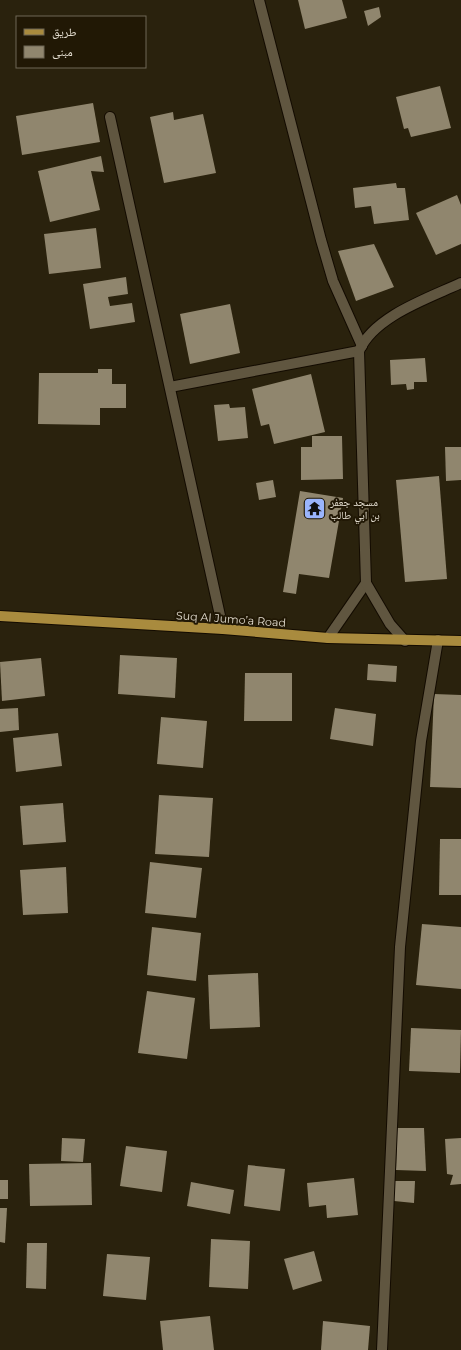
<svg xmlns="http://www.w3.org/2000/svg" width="461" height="1350" viewBox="0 0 461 1350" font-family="Montserrat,'Noto Naskh Arabic',sans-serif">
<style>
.building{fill:#90866e}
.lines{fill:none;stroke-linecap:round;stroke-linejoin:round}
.minor-casing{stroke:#130b00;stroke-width:12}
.major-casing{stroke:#130b00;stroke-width:12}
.minor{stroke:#605640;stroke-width:10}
.major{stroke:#a98b3e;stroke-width:10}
.labels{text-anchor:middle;stroke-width:4;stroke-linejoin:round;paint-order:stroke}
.poi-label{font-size:11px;fill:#e3ddd0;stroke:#211805;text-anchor:start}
.street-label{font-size:11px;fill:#e3ddd0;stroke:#211805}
</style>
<rect width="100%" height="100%" fill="#2a220d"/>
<!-- building -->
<g class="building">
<path d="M298 0H342L347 18 305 29Z"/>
<path d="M379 7 381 17 368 26 364 11Z"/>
<path d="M440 86 451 128 411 137 408 128 404 129 396 97Z"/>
<path d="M93 103 100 142 22 155 16 116Z"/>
<path d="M173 112 174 120 203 114 216 173 164 183 150 117Z"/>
<path d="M101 156 104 172 91 171 100 210 50 222 38 171Z"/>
<path d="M396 183 397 188H405L409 220 374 224 371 206 355 208 353 188Z"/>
<path d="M457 195 461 205V244L436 255 416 213Z"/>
<path d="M96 228 101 268 49 274 44 234Z"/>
<path d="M374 244 394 287 356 301 338 251Z"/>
<path d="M126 277 128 294 108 297 110 306 132 303 135 322 90 329 83 284Z"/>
<path d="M230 304 240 353 190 364 180 314Z"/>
<path d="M425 358 427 382H414V389L407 390 406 384 391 385 390 360Z"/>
<path d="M98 369H112V384H126V408H100V425L38 424 39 373H98Z"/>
<path d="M311 374 325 432 274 444 269 424 261 426 252 389Z"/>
<path d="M229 404 230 408 245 407 248 438 218 441 214 405Z"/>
<path d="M312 436H342L343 479 301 480V447H312Z"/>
<path d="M445 447H461V480L446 481Z"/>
<path d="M439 476 447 579 405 582 396 480Z"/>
<path d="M273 480 276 497 259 500 256 483Z"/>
<path d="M300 491 343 498 329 578 299 574 296 594 283 592Z"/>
<path d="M120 655 177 658 175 698 118 694Z"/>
<path d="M41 658 45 696 2 701 0 662Z"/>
<path d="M368 664 397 666 396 682 367 680Z"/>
<path d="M245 673H292V721H244Z"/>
<path d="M434 694 461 695V788L430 787Z"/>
<path d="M18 708 19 730 0 732V709Z"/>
<path d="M335 708 376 714 373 746 330 739Z"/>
<path d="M161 717 207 721 203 768 157 764Z"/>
<path d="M58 733 62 766 16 772 13 738Z"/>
<path d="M159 795 213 798 209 857 155 854Z"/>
<path d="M63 803 66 842 23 845 20 806Z"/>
<path d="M440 839H461V895H439Z"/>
<path d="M150 862 202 868 196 918 145 913Z"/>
<path d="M66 867 68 913 23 915 20 870Z"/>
<path d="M422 924 461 927V989L416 985Z"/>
<path d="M152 927 201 933 196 981 147 975Z"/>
<path d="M258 973 260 1027 210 1029 208 975Z"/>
<path d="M147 991 195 998 187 1059 138 1053Z"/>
<path d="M411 1028 461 1030 460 1073 409 1071Z"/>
<path d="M397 1128H424L426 1171 396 1170Z"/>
<path d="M62 1138 85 1139 83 1162 61 1161Z"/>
<path d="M461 1138V1184L450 1185 453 1175 447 1174 445 1139Z"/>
<path d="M126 1146 167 1151 162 1192 120 1186Z"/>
<path d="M91 1163 92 1205 30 1206 29 1164Z"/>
<path d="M248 1165 285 1169 280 1211 244 1206Z"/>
<path d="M354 1178 358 1215 327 1218 326 1205 309 1207 307 1183Z"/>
<rect x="0" y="1180" width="8" height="19"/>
<path d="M394 1181H415L414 1203 394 1201Z"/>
<path d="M191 1182 234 1190 230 1214 187 1206Z"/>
<path d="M0 1208H7L5 1243 0 1242Z"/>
<path d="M211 1239 250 1241 248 1289 209 1287Z"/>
<path d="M27 1243H47L46 1289 26 1288Z"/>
<path d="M314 1251 322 1281 293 1290 284 1259Z"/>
<path d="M107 1254 150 1257 146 1300 103 1296Z"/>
<path d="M210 1316 214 1350H163L160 1321Z"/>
<path d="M323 1321 370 1326 368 1350H321Z"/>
</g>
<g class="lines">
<defs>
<g id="minor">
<path d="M259 0 321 240 333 281 362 346"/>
<path d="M110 117 223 629"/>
<path d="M170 387 359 351"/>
<path d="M328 638 366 583"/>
<path d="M405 641 390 624 366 583 359 351C374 316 429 298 461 283"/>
<path d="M382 1350 400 947 421 741 438 640"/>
</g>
<path id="major" d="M0 616 223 629 328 638 461 641"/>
</defs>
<!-- minor casing -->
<use href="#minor" class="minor-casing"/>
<!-- major casing -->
<use href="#major" class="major-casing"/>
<!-- minor -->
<use href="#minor" class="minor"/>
<!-- major -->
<use href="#major" class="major"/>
</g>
<!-- icons -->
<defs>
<symbol id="temple-square" viewBox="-11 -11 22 22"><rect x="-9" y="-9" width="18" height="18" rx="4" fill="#9ab5fd" stroke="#211805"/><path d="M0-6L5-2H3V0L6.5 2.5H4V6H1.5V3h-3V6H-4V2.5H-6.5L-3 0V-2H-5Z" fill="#111"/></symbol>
</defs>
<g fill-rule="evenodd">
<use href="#temple-square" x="302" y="496" width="25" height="25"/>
</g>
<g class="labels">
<!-- poi labels -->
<g class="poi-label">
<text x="330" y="506">مسجد جعفر<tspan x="330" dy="13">بن ابي طالب</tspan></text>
</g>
<!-- street labels -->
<g class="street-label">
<text transform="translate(231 619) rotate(4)" y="4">Suq Al Jumo’a Road</text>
</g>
</g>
<!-- legend -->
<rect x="16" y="16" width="130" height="52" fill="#211805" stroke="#6f6756"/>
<rect x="24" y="29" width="20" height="6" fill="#a98b3e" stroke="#6f6756"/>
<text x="52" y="36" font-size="12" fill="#e3ddd0">طريق</text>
<rect x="24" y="46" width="20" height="12" fill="#90866e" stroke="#6f6756"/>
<text x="52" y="56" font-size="12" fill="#e3ddd0">مبنى</text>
</svg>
